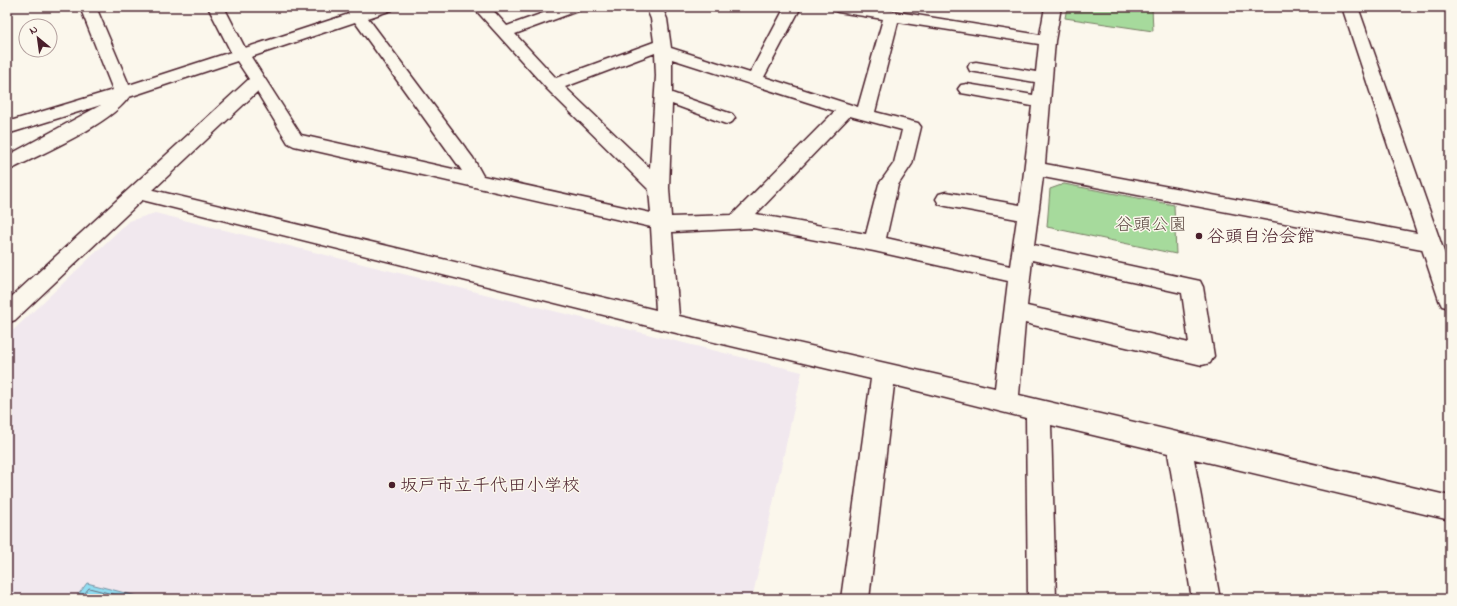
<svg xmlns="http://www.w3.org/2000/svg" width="1457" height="606" viewBox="0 0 1457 606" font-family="'Indie Flower','Klee One',sans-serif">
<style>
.built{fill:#f1e8ee}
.green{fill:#a6da9c;stroke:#787c64}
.water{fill:#91ddf1;stroke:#7591a2}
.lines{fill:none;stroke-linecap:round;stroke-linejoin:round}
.shore{stroke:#666b7a;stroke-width:1}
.minor-casing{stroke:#4a1f2b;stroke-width:3}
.minor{fill:#fbf7ec;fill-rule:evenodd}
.poi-dot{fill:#4a1f2b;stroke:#fbf7ec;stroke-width:1.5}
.labels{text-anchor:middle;stroke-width:3;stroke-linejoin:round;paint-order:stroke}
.park-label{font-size:18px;fill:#614e47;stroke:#fbf7ec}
.poi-label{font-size:18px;fill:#4a1f2b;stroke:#fbf7ec;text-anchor:start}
</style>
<rect width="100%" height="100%" fill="#fbf7ec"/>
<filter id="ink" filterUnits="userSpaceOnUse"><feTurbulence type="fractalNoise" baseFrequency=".025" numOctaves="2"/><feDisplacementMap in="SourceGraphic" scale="8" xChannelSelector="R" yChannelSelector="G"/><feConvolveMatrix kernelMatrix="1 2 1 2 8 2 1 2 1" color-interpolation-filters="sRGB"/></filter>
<g filter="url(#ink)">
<!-- built -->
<path class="built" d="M155 213 802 372 752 599H7V336L129 221Z"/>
<!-- green -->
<g class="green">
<path d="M1067 7H1152L1153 31 1065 18Z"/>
<path d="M1064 184 1174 205 1176 254 1047 227 1050 189Z"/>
</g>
<!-- water -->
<path class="water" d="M87 583 148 599H75Z"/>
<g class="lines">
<!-- shore -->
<path class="shore" d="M80 599 89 588 132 599"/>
<defs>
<path id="minor" d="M80 7H96L129 85 231 52 208 7H224L245 48 349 14 344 7H360L362 10 371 7H395L392 10 368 18 473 158 483 176 651 213 649 190 547 89 473 7H490L507 26 560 7H583L580 10 515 34 556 78 654 42 651 19 646 7H662L667 19 671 48 750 73 785 7H801L764 77 858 107 883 19 838 12 833 10 830 7H867L1040 35 1045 7H1061L1055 41 1045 164 1417 233 1342 7H1358L1450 269V308L1442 306 1439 300 1422 249 1043 177 1034 245 1200 281 1203 287 1214 356 1210 363 1202 365 1025 323 1019 395 1450 496V520L1194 459 1220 599H1192L1168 453 1051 425 1056 599H1028L1026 418 894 385 869 599H841L871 379 668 331 142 200 15 320 7 323V301L249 79 237 61 129 97C110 124 45 152 14 168L7 170V156L101 105 7 134V122L113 90ZM355 22 458 165 462 171 301 135 251 57ZM898 22 1039 44 1036 72 976 62 970 63 968 67 970 71 976 72 1035 82 1033 95 967 84 961 85 958 89 961 93 967 94 1032 106 1020 205 946 192 939 194 936 199 939 204 946 206 1017 219 1010 266 886 238 898 185 912 164 921 127 918 123 875 112ZM655 53 656 76 650 168 565 87ZM672 59 835 111 732 215 671 217 669 188 672 104 726 124 732 122 735 118 732 114 672 93ZM257 92 288 143 294 146 651 227 656 310 153 190ZM850 116 902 130 894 163 879 184 866 234 756 214ZM753 228 874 251 1008 281 995 388 679 316 672 232ZM1032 260 1182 293 1189 343 1027 306Z"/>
</defs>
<!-- minor casing -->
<use href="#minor" class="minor-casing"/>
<!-- minor -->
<use href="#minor" class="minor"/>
</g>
</g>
<!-- markers -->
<g class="poi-dot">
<circle cx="1199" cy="236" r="4"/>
<circle cx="392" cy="485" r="4"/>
</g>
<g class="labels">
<!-- park labels -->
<g class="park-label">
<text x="1151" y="230">谷頭公園</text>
</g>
<!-- poi labels -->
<g class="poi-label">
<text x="1207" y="242">谷頭自治会館</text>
<text x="400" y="491">坂戸市立千代田小学校</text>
</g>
</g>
<!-- margin -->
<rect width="1457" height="606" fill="none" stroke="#fbf7ec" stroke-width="24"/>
<rect x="12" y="12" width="1433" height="582" fill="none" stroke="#4a1f2b" stroke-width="1.5" filter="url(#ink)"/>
<!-- north arrow -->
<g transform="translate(38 38) rotate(331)"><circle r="19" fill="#fbf7ec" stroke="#b4a19f"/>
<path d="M0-3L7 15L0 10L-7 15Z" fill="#4a1f2b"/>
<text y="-6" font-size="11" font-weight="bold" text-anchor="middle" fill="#4a1f2b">N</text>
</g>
</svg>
